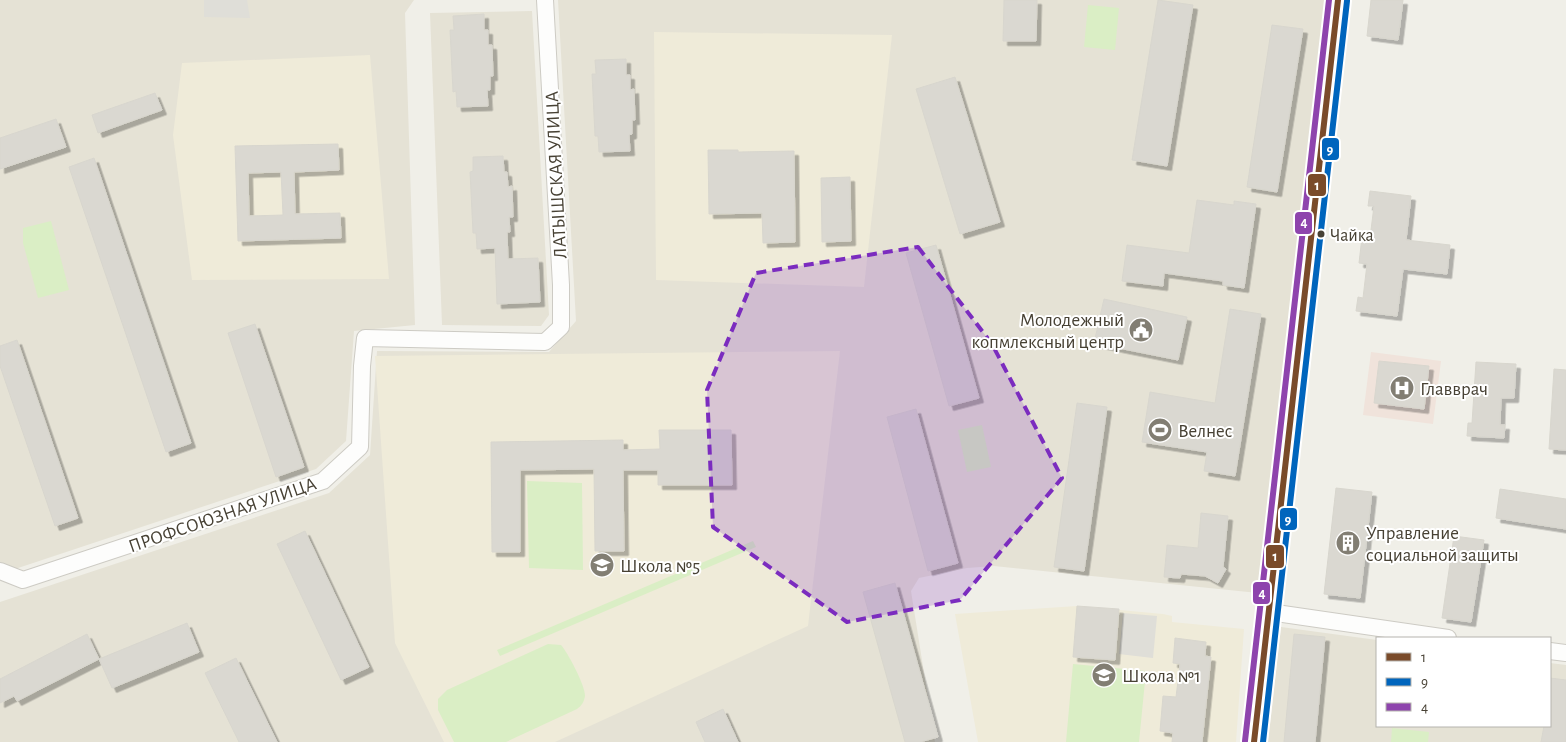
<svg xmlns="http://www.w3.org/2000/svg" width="1566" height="742" viewBox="0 0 1566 742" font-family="'Alegreya Sans',sans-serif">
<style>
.residential{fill:#e5e2d5}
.education{fill:#efebd9}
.medical{fill:#f0e3db}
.green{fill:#daeec5}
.parking{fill:#dfded8}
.building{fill:#dad8d1;stroke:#d8d6ce;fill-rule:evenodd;filter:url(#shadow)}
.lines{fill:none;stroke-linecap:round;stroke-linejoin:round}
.minor-casing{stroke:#cdcbc4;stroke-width:18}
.tertiary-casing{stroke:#cdcbc4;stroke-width:22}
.minor{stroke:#fdfdfc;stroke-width:16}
.tertiary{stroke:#fdfdfc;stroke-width:21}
.bus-1-casing{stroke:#fff;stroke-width:10}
.bus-2-casing{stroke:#fff;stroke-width:10}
.bus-3-casing{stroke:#fff;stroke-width:10}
.bus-1{stroke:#7a4b2a;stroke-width:6}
.bus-2{stroke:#0065bd;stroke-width:6}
.bus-3{stroke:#8e44ad;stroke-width:6}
.marked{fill:#7b2cbf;fill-opacity:0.2;stroke:#7b2cbf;stroke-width:4;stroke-dasharray:10 6;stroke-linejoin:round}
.bus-dot{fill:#474134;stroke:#fff;stroke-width:2}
.labels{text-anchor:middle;stroke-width:4;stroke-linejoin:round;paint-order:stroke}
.bus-label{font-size:18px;fill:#474134;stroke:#fff;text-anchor:start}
.street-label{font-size:19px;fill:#474134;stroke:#fff}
.poi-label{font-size:19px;fill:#474134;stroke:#fff;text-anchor:start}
.line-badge{stroke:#fff;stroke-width:2}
.badge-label{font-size:14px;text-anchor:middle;font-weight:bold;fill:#fff}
</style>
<defs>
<filter id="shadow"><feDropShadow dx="4.5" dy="4.5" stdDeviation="0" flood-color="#0004"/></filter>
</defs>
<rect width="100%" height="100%" fill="#f0efe8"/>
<!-- residential -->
<g class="residential">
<path d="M0 0H414L405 13 415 325 354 331 346 441 316 469 0 574Z"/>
<path d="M558 0H1328L1258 593 994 566 967 568 919 578 911 591 935 742H0V602L329 493 370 455 377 351 549 352 576 321Z"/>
<path d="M532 11 549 315 541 326 442 325 430 13Z"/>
<path d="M1281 627 1377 640V726H1550V663L1566 665V742H1268Z"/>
</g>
<!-- education -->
<g class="education">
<path d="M654 32 892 35 864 287 656 280Z"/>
<path d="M370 55 389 279 192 280 173 135 182 63Z"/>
<path d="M840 351 808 626 555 742H444L395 643 375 356Z"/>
<path d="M1077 606 1163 614 1172 616V622L1244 629 1236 742H978L955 614Z"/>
</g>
<!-- medical -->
<path class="medical" d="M1371 352 1441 361 1433 424 1363 415Z"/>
<!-- green -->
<g class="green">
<path d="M1088 5 1119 8 1115 50 1084 47Z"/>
<path d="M51 221 69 290 38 298 23 243V228Z"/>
<path d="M982 425 991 467 967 472 958 430Z"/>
<path d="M527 481 582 483 583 570 529 568Z"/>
<path d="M753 541 756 547 500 656 497 650Z"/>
<path d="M548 644 561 645C568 653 585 685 585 696 584 702 582 705 577 709L506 742H454L438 710V699L447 690Z"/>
<path d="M1073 664 1146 671 1139 742H1066Z"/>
<path d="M1392 728 1429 732 1428 742H1391Z"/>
</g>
<!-- parking -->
<g class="parking">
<path d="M204 0H247L250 18 204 17Z"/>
<path d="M1123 613 1157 616 1153 658 1119 654Z"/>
</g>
<!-- building -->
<g class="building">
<path d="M1004 0H1037L1036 41H1003Z"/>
<path d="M1158 0 1193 5 1167 166 1132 160Z"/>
<path d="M1371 0H1403L1398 40 1367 36Z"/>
<path d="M484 14V30H488V45H492L493 76H490V90H487L488 106 457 107 456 91 453 92 450 30H454L453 16Z"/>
<path d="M1272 25 1303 29 1277 192 1247 187Z"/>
<path d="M626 59V75H630V90L634 89 635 120H632V134L629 135 630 151 599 152 598 136H595L592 74H596L595 60Z"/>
<path d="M955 77 1000 222 960 234 916 89Z"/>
<path d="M155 93 162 110 98 133 92 115Z"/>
<path d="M56 119 66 147 0 169V138Z"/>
<path d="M338 144 339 170 294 172 295 214 340 213 341 238 238 241 235 146ZM281 172 283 215 249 216 248 173Z"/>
<path d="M708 150H738V152L794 151 795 242 763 243 762 213 709 214Z"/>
<path d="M503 156 504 172H507L508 187 512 186 513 217H509L510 232H507L508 259 538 258 540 302 497 304 495 248 477 249 476 233H473L470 172 473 171V157Z"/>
<path d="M94 158 191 443 166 452 69 167Z"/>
<path d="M850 177 851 241 822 242 821 178Z"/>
<path d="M1370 191 1411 196 1406 240 1450 245 1447 274 1403 269 1397 316 1356 311 1358 297 1363 298 1367 264 1359 263 1362 237 1370 238 1374 206H1368Z"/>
<path d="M1197 200 1234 205V201L1256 204 1244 288 1223 285V281L1164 273 1163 286 1122 281 1127 245 1189 253Z"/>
<path d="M936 245 979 398 949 406 906 253Z"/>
<path d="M1104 299 1187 317 1178 360 1094 343Z"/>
<path d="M1230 309 1261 314 1235 476 1204 471 1207 452 1142 442 1150 392 1215 403Z"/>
<path d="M255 324 304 467 276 477 228 333Z"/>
<path d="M17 340 78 518 55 526 0 366V346Z"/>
<path d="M1379 361 1429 366 1424 409 1374 403Z"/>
<path d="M1476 362 1516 364 1514 398H1501L1500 425H1505L1504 438 1467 436 1468 423H1472Z"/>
<path d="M1554 369 1566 370V450L1549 449Z"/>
<path d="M1077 403 1107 407 1084 571 1054 567Z"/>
<path d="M916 409 958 563 928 571 887 417Z"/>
<path d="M659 430H731L732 485H658V470H623L624 551H595L594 469 520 470V552H492L491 442 623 440V450L660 449Z"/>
<path d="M1336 488 1372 492 1360 598 1324 594Z"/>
<path d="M1500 489 1566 499V529L1496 518Z"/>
<path d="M1201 513 1228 516 1223 567 1226 569 1218 583 1205 576 1181 574 1180 578 1164 577 1167 545 1198 548Z"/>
<path d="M305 531 369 667 341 680 277 544Z"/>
<path d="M1454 536 1484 540 1471 622 1442 618Z"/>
<path d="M895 583 938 737 920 742H905L863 592Z"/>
<path d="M1077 606 1119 609 1115 660 1073 657Z"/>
<path d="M187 623 199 652 112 688 99 659Z"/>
<path d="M87 634 99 659 17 701 14 696 0 703V679Z"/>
<path d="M1294 634 1325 637 1315 742H1284Z"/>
<path d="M1175 638 1206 642 1205 656 1211 657 1202 742H1172L1173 733 1160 731 1163 696 1176 697 1180 664 1173 663Z"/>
<path d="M236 658 277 742H239L205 673Z"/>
<path d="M1550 678 1566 680V742H1541L1544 726H1550Z"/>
<path d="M723 709 738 742H705L696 722Z"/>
</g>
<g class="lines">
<defs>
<g id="minor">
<path d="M0 571 23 580 323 481 360 447 362 366 365 338 545 342 561 327V285L545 0"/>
<path d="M1269 612 1448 638"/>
<path d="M1550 651 1566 653"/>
</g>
<path id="tertiary" d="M1254 742 1338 0"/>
</defs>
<!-- minor casing -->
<use href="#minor" class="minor-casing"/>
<!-- tertiary casing -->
<use href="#tertiary" class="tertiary-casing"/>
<!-- minor -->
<use href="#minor" class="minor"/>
<!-- tertiary -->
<use href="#tertiary" class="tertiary"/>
<defs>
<path id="bus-1" d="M1254 742 1338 0"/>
<path id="bus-2" d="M1263 742 1347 1"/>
<path id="bus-3" d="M1245 741 1329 0"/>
</defs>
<!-- bus-1 casing -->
<use href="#bus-1" class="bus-1-casing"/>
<!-- bus-2 casing -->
<use href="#bus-2" class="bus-2-casing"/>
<!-- bus-3 casing -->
<use href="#bus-3" class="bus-3-casing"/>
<!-- bus-1 -->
<use href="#bus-1" class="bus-1"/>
<!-- bus-2 -->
<use href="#bus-2" class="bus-2"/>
<!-- bus-3 -->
<use href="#bus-3" class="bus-3"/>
</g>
<!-- marked area -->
<path class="marked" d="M918 247 992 344 1062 478 960 600 847 622 713 527 707 390 756 273Z"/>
<!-- icons -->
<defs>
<symbol id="civic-disc" viewBox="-11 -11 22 22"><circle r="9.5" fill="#827e73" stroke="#fff"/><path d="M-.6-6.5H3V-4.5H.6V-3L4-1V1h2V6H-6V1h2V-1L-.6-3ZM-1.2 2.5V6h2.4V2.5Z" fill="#fff"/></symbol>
<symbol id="hospital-disc" viewBox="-11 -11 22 22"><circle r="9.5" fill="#827e73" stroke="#fff"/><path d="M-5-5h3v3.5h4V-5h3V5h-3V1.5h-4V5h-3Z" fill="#fff"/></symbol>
<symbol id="stadium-disc" viewBox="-11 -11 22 22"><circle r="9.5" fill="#827e73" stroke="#fff"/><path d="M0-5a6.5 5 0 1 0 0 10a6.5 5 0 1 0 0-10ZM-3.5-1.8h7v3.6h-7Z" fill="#fff"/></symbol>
<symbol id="building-disc" viewBox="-11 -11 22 22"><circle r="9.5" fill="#827e73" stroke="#fff"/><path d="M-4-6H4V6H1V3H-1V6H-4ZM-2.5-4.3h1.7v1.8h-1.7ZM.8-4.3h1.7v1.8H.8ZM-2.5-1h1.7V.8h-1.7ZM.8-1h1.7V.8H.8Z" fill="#fff"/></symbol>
<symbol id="school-disc" viewBox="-11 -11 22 22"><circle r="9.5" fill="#827e73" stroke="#fff"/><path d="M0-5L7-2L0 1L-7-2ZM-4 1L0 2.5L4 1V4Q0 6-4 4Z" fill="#fff"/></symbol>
</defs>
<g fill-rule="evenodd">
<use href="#civic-disc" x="1127" y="316" width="28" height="28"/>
<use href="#hospital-disc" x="1388" y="374" width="28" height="28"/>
<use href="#stadium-disc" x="1146" y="416" width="28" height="28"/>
<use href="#building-disc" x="1334" y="529" width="28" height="28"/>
<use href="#school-disc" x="588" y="551" width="28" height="28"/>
<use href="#school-disc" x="1090" y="661" width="28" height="28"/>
</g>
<!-- markers -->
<circle class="bus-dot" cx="1321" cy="234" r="4.5"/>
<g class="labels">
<!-- bus labels -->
<g class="bus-label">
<text x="1330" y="241">Чайка</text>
</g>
<!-- street labels -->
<g class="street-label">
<text transform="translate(555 175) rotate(-93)" y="7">ЛАТЫШСКАЯ УЛИЦА</text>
<text transform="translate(222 514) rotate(-19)" y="7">ПРОФСОЮЗНАЯ УЛИЦА</text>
</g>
<!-- poi labels -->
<g class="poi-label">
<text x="1124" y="326" text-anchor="end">Молодежный<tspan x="1124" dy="22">копмлексный центр</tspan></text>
<text x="1420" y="395">Главврач</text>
<text x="1178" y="437">Велнес</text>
<text x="1366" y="539">Управление<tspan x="1366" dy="22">социальной защиты</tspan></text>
<text x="620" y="572">Школа №5</text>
<text x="1122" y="682">Школа №1</text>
</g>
</g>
<g class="line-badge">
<rect x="1321" y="137" width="19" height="24" rx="5" fill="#0065bd"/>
<rect x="1307" y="173" width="20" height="24" rx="5" fill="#7a4b2a"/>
<rect x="1294" y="211" width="19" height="24" rx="5" fill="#8e44ad"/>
<rect x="1279" y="507" width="19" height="24" rx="5" fill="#0065bd"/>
<rect x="1265" y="544" width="20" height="25" rx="5" fill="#7a4b2a"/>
<rect x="1252" y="581" width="19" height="24" rx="5" fill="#8e44ad"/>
</g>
<g class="badge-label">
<text x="1330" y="154">9</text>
<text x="1317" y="190">1</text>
<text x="1304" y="227">4</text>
<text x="1288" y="524">9</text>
<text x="1275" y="561">1</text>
<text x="1262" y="598">4</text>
</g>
<!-- legend -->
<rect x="1376" y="637" width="175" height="90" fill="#ffffff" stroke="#b5b3ae"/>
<rect x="1386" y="653" width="25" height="8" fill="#7a4b2a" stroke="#b5b3ae"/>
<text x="1421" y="662" font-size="15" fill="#474134">1</text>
<rect x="1386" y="678" width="25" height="8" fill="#0065bd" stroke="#b5b3ae"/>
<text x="1421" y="687" font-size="15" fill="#474134">9</text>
<rect x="1386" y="703" width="25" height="8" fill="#8e44ad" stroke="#b5b3ae"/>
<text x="1421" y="712" font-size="15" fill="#474134">4</text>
</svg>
